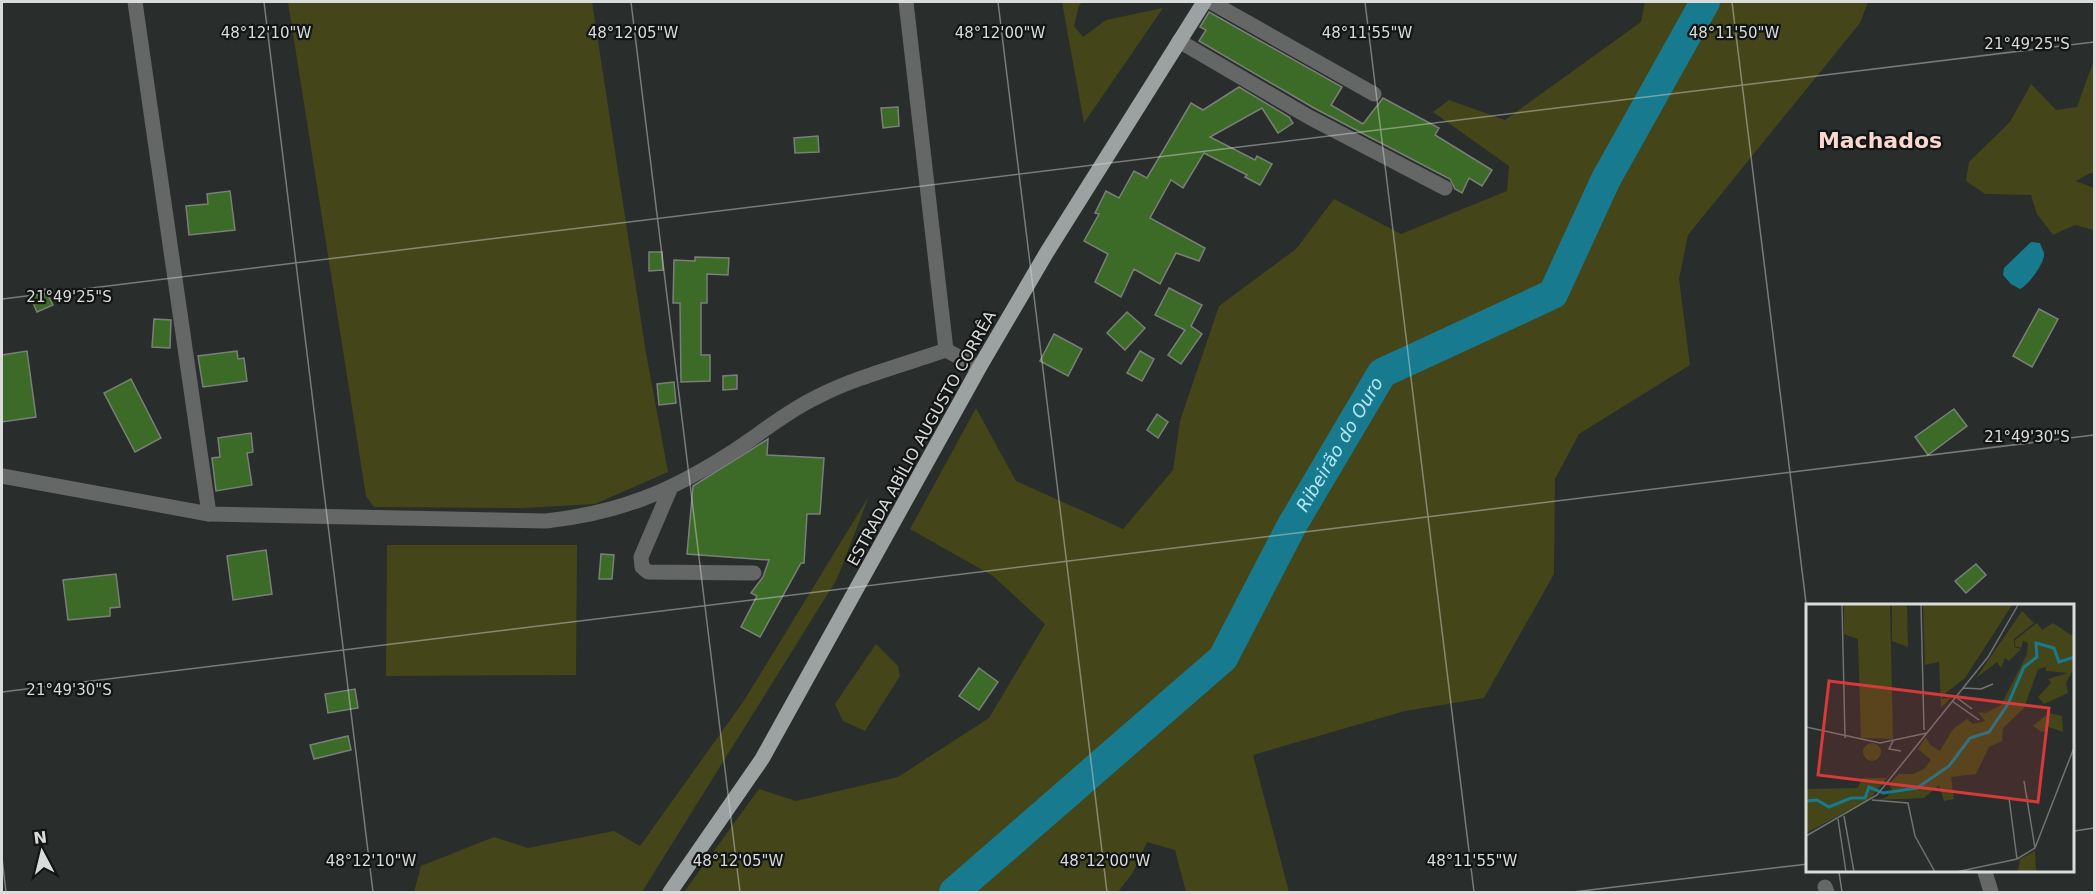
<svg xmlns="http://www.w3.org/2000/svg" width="2096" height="894" viewBox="0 0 2096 894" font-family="'DejaVu Sans',sans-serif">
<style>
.green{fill:#444619}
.water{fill:#177a8e}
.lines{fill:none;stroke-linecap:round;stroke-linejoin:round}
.river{stroke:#177a8e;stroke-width:30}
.building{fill:#3b6b27;stroke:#7b7f7a;stroke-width:1.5}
.minor{stroke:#656767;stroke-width:15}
.major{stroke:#9ca2a1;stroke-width:15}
.ticks{fill:none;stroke:#d9dcda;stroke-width:1.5;stroke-opacity:0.45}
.labels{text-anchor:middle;stroke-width:4.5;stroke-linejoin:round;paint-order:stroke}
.street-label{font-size:16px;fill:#d9dcda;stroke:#131514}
.water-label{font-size:18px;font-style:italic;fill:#b3e7f5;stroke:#131514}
.district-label{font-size:22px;font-weight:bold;fill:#fad8d0;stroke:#131514}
.inset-river{fill:none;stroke:#177a8e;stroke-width:3}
.inset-road{fill:none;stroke:#6f7371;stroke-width:1.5}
.view{fill:#d63a3a;fill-opacity:0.15;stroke:#d63a3a;stroke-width:3}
.inset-edge{fill:none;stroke:#d9dcda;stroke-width:3}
.ticks-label{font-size:15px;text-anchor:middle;fill:#d9dcda;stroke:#131514;stroke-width:4.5;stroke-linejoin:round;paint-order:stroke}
</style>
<rect width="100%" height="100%" fill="#292d2b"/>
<!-- green -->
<g class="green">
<path d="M288 2H592L646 353 668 472 595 504 523 508 374 507 366 496Z"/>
<path d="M1062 2H1083L1079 5 1074 26 1083 37 1106 20 1163 8 1084 123Z"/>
<path d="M1645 2H1868L1860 23 1688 235 1679 279 1690 365 1579 434 1555 479 1554 574 1484 698 1405 711 1253 755 1289 892H1186L1175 850 1147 842 1132 874 1118 892H684L759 789 796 801 898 777 989 718 1045 624 993 576 910 529 976 408 1016 481 1123 529 1173 470 1180 421 1219 306 1296 249 1334 199 1401 234 1507 191 1509 166 1433 112 1449 100 1505 120 1641 22Z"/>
<path d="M2094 60V173H2090L2076 181 2094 188V230L2075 225 2053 235 2037 214 2031 195 1985 194 1966 181 1969 162 2010 122 2031 84 2056 110 2077 107Z"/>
<path d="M869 496 837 579 642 892H414L421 866 494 837 528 848 614 831 640 846 745 699Z"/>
<path d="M387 545H577L576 675 386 676Z"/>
<path d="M876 644 898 666 900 676 865 731 843 721 835 704Z"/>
</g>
<!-- water -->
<path class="water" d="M2031 242 2040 243C2041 247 2043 249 2044 253 2046 261 2028 286 2020 289L2011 284 2003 275 2004 268Z"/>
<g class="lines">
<!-- river -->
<path class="river" id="s1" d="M954 892 1223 658 1291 527 1382 373 1553 294 1606 179 1705 2"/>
</g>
<!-- building -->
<g class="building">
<path d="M1209 12 1342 87 1331 105 1363 124 1383 98 1439 128 1435 135 1492 170 1482 186 1469 178 1462 193 1455 189 1450 179 1314 108 1199 41 1206 30 1200 27Z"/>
<path d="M1239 87 1289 117 1293 123 1278 133 1262 108 1210 137 1255 160 1257 156 1272 164 1260 185 1245 177 1247 175 1204 153 1183 188 1171 180 1150 218 1205 248 1199 261 1176 253 1160 284 1134 269 1121 297 1095 282 1108 254 1084 241 1099 214 1095 213 1106 191 1119 198 1134 171 1147 178 1191 103 1203 110Z"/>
<path d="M898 107 899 126 883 128 881 108Z"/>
<path d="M818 136 819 152 795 153 794 138Z"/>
<path d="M230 191 235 230 189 235 186 206 208 204 207 194Z"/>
<path d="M649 252H662L663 270 649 271Z"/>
<path d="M695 257 729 258 728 275 707 274V303H701V355H710V381L681 382 680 303H673L674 260 695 261Z"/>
<path d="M1169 288 1202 305 1191 326 1202 334 1181 364 1168 355 1185 330 1155 315Z"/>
<path d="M45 289 53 305 37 312 30 296Z"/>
<path d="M2039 309 2058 319 2032 367 2013 356Z"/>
<path d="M1127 312 1145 328 1125 350 1107 333Z"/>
<path d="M154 319 171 320 170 348 152 347Z"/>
<path d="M1054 334 1082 349 1068 376 1040 361Z"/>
<path d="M27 351 36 417 2 422V355Z"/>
<path d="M237 351 238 359 244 358 247 381 203 387 198 356Z"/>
<path d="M1140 351 1154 359 1142 381 1127 373Z"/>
<path d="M737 375V389L723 390V376Z"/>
<path d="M131 379 161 438 135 452 104 393Z"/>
<path d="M674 382 676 403 659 405 657 384Z"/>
<path d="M1954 409 1967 426 1928 455 1915 437Z"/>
<path d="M1157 414 1168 422 1158 438 1147 430Z"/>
<path d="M251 433 253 452 247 453 252 485 216 491 212 458 220 457 218 438Z"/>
<path d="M768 439 767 455 824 458 820 514H807L804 563H801L760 637 741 627 757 596 751 593 763 577 769 560 687 554 693 486Z"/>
<path d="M266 550 272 594 233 600 227 556Z"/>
<path d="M601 554 614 555 612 579H599Z"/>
<path d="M1976 564 1986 575 1966 593 1955 581Z"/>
<path d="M116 574 120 607 110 608V616L68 620 63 580Z"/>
<path d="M979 668 998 682 979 710 959 696Z"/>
<path d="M355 689 358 708 328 713 325 694Z"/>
<path d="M348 736 351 750 314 759 310 745Z"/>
</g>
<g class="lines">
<!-- minor -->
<g class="minor">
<path d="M135 2 209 514"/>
<path d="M906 2 946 350"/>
<path d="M1211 2 1374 94"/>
<path d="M1179 41 1309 117 1445 188"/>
<path d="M2 476 209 514 546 521C618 513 668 493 729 454 758 436 785 412 817 397 853 378 906 364 946 350L979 368"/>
<path d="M671 487 641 557 642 567 648 572 754 573"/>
<path d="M1985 872 1991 892"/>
<path d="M1825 887 1827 892"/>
</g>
<!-- major -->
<path class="major" d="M670 892 762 759 979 368 1047 252 1204 2"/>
</g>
<!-- ticks -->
<path class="ticks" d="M264 2 373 892M631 2 740 892M998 2 1107 892M1365 2 1474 892M1732 2 1808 619M2 299 2094 42M2 692 2094 435M2074 831 2094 828M2 858 6 892M1839 872 1842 892M1573 892 1808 864"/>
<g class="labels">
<!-- street labels -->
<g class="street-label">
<text transform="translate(921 438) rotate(-61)" y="6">ESTRADA ABÍLIO AUGUSTO CORRÊA</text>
</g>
<!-- water labels -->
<g class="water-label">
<text dy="6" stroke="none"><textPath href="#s1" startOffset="600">Ribeirão do Ouro</textPath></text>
</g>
<!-- district labels -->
<g class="district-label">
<text x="1880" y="148">Machados</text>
</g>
</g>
<!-- overview -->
<g transform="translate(1806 604)">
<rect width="268" height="268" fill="#292d2b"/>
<path d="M38 1H84L87 135 55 134 52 35 38 30ZM86 1 101 2 102 43 86 37ZM117 1H206L159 74 136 92V95L145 93 135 104 133 58 119 61ZM216 7 228 19 208 35V43L215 45 203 57 199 54 195 64 191 58 170 74ZM231 19 236 26 247 19 265 31 268 28V64L260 79 262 89 238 100 232 93 245 79 242 75 262 69 240 67V63L232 65 218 104 197 124 196 137 183 143 170 170 145 173 148 195 138 197 133 181 118 194 70 196 81 193 86 186 83 180 93 170H107L118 165 125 156 112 145 120 133 124 141 134 147 147 125 161 115 167 120 179 117 172 108 180 109 195 101 221 50 222 39 217 37 215 44 209 42V36ZM243 109 256 112 257 128 240 122 242 126 236 128 227 122ZM57 148a9 9 0 1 1 18 0a9 9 0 1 1-18 0ZM92 160 64 195 0 229V185L52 184 56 174H80ZM229 247 230 268H212L214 255Z" fill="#444619"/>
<path class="inset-river" d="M0 197 11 196 23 203 45 194H59L63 183 77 189 111 184 143 162 164 134 183 128 202 100 218 63 231 53 230 39 248 44 253 58 269 53"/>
<path class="inset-road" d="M36 1 39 134M115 1 118 126M157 84 175 85 187 80M150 93 166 105M146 97 173 116M0 123 74 139 121 129M87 137 83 145 95 147M218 177 229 244M203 194 211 255M66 196 102 199 109 232 129 268M38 212 48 268M32 215 40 268M0 232 71 191 182 53 212 1M150 268 211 255 229 244 269 141"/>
<path class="view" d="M23 77 243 104 232 198 12 171Z"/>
<rect width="268" height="268" class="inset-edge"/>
</g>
<g class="ticks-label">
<text x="266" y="38">48°12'10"W</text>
<text x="633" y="38">48°12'05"W</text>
<text x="1000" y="38">48°12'00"W</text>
<text x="1367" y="38">48°11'55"W</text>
<text x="1734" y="38">48°11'50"W</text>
<text x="2027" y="49">21°49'25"S</text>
<text x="69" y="302">21°49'25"S</text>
<text x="2027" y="442">21°49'30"S</text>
<text x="69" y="695">21°49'30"S</text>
<text x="371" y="866">48°12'10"W</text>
<text x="738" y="866">48°12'05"W</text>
<text x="1105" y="866">48°12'00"W</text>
<text x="1472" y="866">48°11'55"W</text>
</g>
<!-- border -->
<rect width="2096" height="894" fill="none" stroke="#d9dcda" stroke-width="6"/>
<!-- north arrow -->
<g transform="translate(42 852) rotate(353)" stroke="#131514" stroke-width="4.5" paint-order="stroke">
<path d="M0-4.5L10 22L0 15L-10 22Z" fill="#d9dcda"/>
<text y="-9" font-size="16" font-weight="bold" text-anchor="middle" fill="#d9dcda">N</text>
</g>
</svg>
